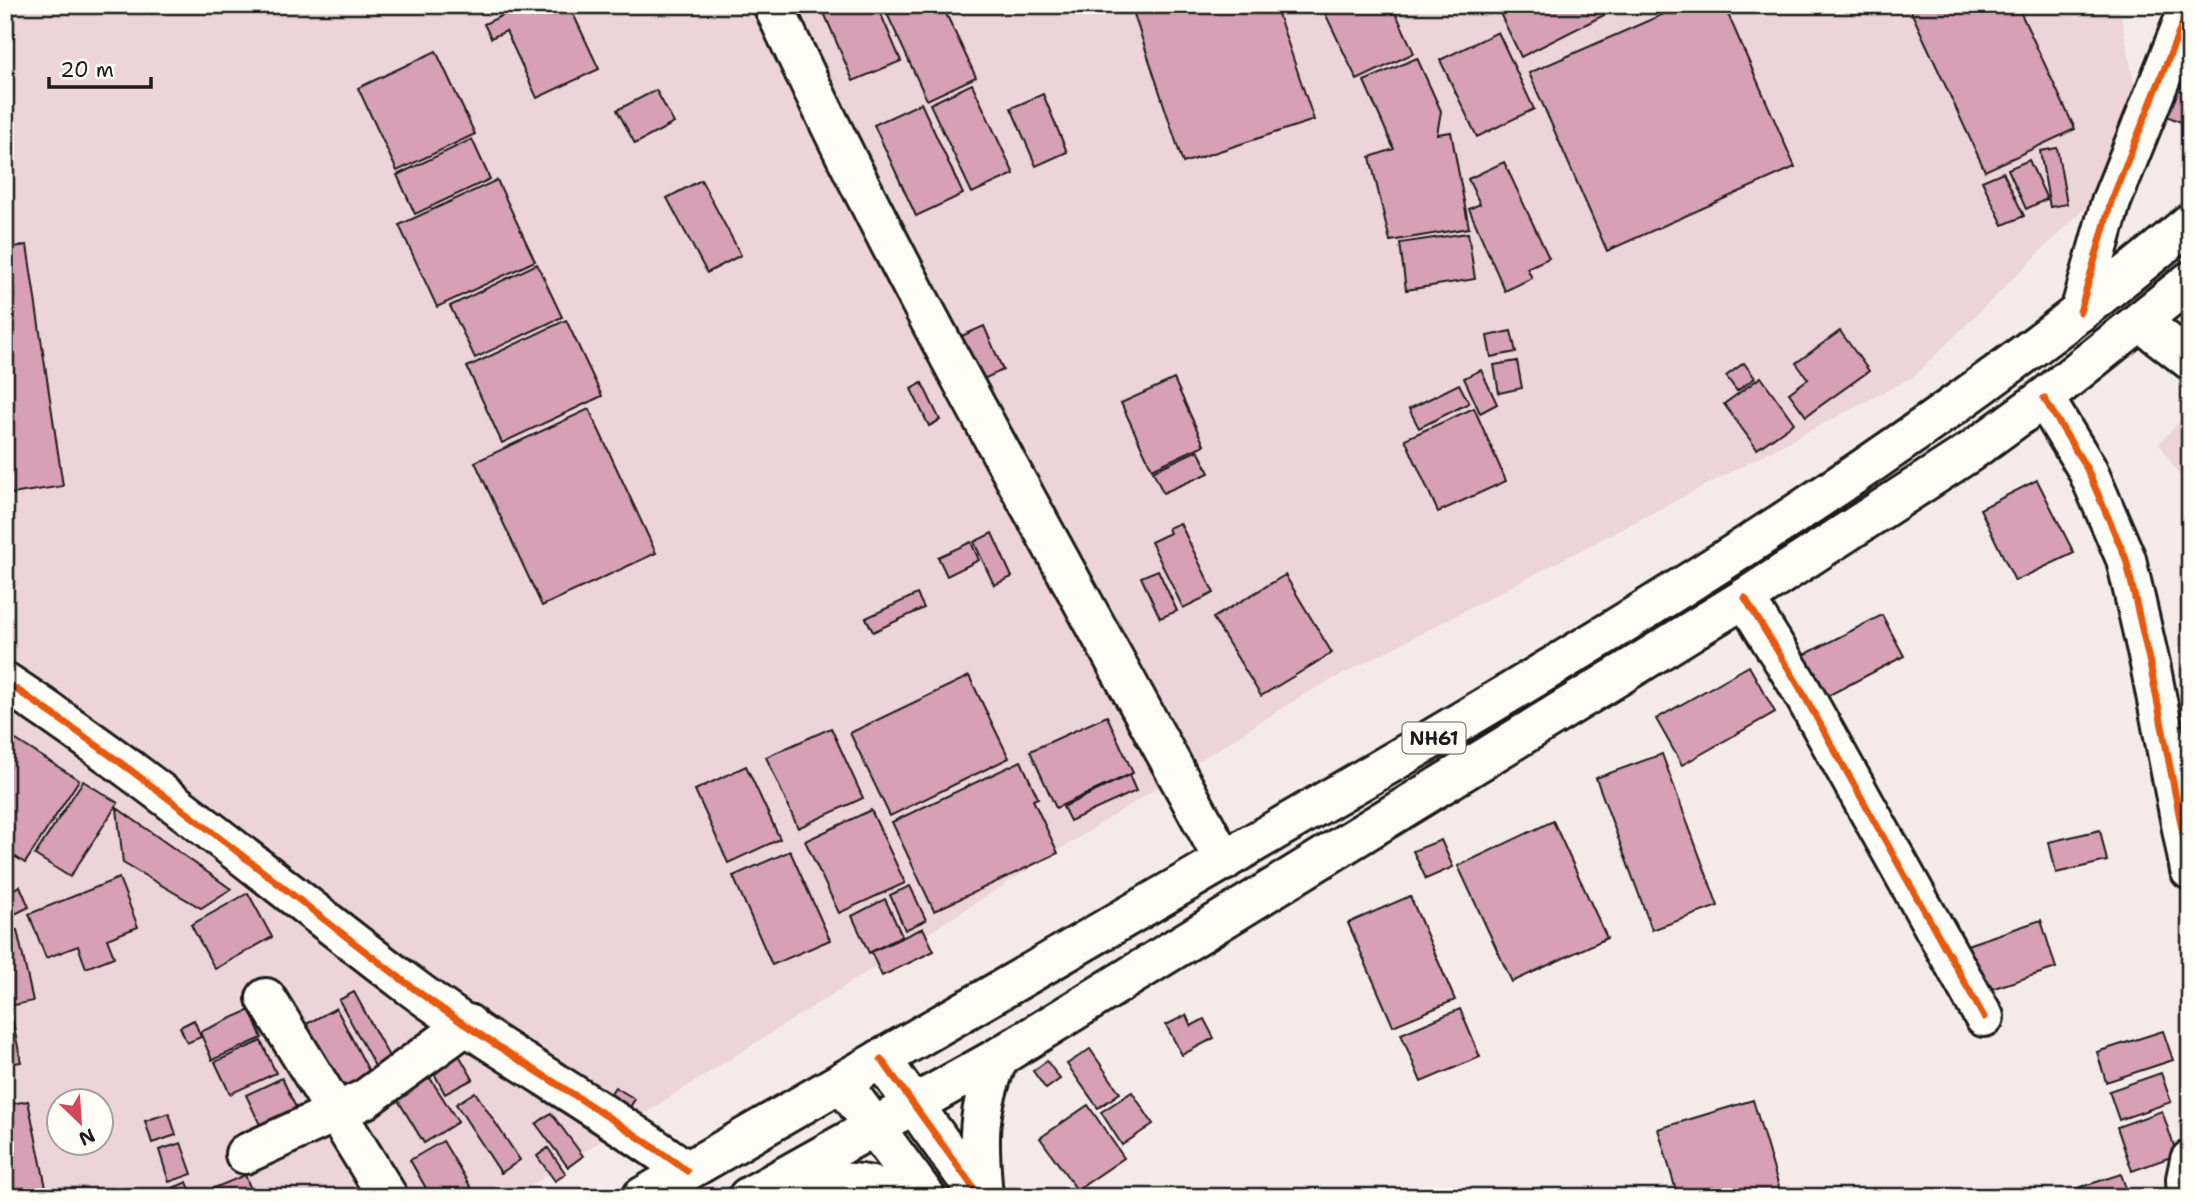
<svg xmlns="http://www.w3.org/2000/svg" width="2195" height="1202" viewBox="0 0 2195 1202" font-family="'Shantell Sans',sans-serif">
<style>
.built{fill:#ecd4da;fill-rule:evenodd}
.building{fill:#d7a0b4;stroke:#1c1c1c;stroke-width:2}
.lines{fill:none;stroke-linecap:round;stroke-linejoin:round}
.minor-casing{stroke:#1c1c1c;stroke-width:44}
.highway-casing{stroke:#1c1c1c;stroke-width:44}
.minor{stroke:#fdfcf7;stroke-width:38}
.highway{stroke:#fdfcf7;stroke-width:38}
.cycleway-casing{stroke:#fdfcf7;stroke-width:11}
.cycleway{stroke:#e8590c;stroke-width:7}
.labels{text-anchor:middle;stroke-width:6;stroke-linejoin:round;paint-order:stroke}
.shield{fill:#fdfcf7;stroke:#605f5e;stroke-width:2}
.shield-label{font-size:19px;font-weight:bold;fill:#1c1c1c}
</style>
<rect width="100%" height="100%" fill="#f5eaea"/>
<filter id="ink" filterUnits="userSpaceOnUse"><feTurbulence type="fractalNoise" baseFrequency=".0143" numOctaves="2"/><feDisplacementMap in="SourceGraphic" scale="14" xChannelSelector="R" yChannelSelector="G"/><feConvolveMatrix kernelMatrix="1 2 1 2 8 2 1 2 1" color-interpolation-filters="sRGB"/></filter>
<g filter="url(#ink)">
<!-- built -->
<g class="built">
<path d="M5 5H2119L2147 147 1913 377 1303 695 513 1197H5ZM60 1100H102V1142H60Z"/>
<path d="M2190 410V493L2159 443Z"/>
</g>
<!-- building -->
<g class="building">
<path d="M525 5H569L599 69 537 98 506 31 491 38 484 24Z"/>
<path d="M829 5H877L901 61 853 81 822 8Z"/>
<path d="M883 5H942L976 77 927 100Z"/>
<path d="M1131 5H1275L1314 120 1183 163Z"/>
<path d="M1336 5H1392L1414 53 1357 80 1324 11Z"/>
<path d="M1496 5H1609L1612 11 1521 57Z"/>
<path d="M1684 5H1724L1795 167 1607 251 1529 73Z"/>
<path d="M1908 5H2017L2075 129 1985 171Z"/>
<path d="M1498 32 1534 109 1477 137 1440 60Z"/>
<path d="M2190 37V107L2183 123 2157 112Z"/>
<path d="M436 51 475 134 397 171 358 88Z"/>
<path d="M1417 58 1441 111 1437 134 1451 132 1469 228 1390 241 1370 157 1394 149 1364 81Z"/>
<path d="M972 84 1014 174 972 193 930 104Z"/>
<path d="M656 90 674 123 635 144 617 110Z"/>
<path d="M1043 94 1067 152 1036 166 1011 108Z"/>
<path d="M921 103 963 194 916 216 874 125Z"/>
<path d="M472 139 490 179 415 214 397 175Z"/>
<path d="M2057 148 2067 204 2050 207 2040 151Z"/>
<path d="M2029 160 2047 199 2026 209 2008 169Z"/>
<path d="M1504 162 1549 258 1527 268 1532 278 1505 291 1469 209 1480 204 1468 179Z"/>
<path d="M2003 172 2024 216 2003 225 1982 181Z"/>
<path d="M497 180 535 261 437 307 399 225Z"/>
<path d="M701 180 741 255 707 273 667 198Z"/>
<path d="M1468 233 1475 279 1406 290 1400 243Z"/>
<path d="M27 245 63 486 5 495V298L14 297 7 248Z"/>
<path d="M5 263 10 296H5Z"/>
<path d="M537 264 562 317 475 358 450 306Z"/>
<path d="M566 320 602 396 502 443 467 367Z"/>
<path d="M984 326 1003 370 977 382 957 338Z"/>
<path d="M1511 331 1516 352 1491 357 1487 336Z"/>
<path d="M1840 331 1869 371 1806 416 1789 393 1808 379 1796 363Z"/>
<path d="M1517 361 1522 388 1499 393 1494 365Z"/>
<path d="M1744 363 1755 378 1737 391 1726 376Z"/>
<path d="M1481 370 1497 404 1480 413 1464 378Z"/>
<path d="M1761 377 1794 423 1757 449 1724 404Z"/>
<path d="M1174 379 1204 445 1152 469 1121 403Z"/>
<path d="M922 383 940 420 929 426 911 389Z"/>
<path d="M1459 384 1469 403 1419 428 1409 409Z"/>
<path d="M1474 408 1506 481 1438 512 1405 439Z"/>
<path d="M589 409 656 553 542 606 475 462Z"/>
<path d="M1198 450 1209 473 1163 493 1153 471Z"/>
<path d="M2037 480 2074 553 2015 581 1980 509Z"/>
<path d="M1180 523 1214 593 1183 608 1151 542 1170 533 1168 528Z"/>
<path d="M992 533 1012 577 994 585 974 542Z"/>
<path d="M971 542 979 560 947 576 938 557Z"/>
<path d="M1158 570 1177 611 1160 618 1141 577Z"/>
<path d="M1285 575 1332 653 1261 696 1213 618Z"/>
<path d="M917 594 924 608 873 632 866 618Z"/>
<path d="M1882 615 1904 656 1820 700 1798 658Z"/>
<path d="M1749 666 1775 712 1682 765 1656 719Z"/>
<path d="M969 676 1009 758 890 816 850 733Z"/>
<path d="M1107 716 1133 773 1056 808 1030 751Z"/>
<path d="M831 728 863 798 798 828 766 757Z"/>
<path d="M5 733 79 780 25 863 5 850Z"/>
<path d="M1662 754 1718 906 1652 930 1596 778Z"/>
<path d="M1021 761 1038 798 1033 800 1058 853 934 911 892 822Z"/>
<path d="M746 766 780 839 728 863 695 790Z"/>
<path d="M1129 775 1136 791 1070 821 1063 807Z"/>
<path d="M83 781 118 803 70 877 35 855Z"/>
<path d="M117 808 231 889 201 908 123 863Z"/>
<path d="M871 810 905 883 839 913 805 841Z"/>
<path d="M1553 821 1607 938 1512 982 1458 866Z"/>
<path d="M2100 830 2107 861 2056 873 2049 842Z"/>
<path d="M1441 840 1453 867 1426 879 1413 851Z"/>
<path d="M790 851 830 940 772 965 733 876Z"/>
<path d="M119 878 138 927 107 939 114 957 86 968 78 946 46 958 29 914Z"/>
<path d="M20 886 29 907 5 919V893Z"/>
<path d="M910 886 926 920 905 930 890 895Z"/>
<path d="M248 893 272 937 215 969 191 925Z"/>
<path d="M1410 896 1455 1000 1393 1026 1348 923Z"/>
<path d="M885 899 902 936 869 953 852 916Z"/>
<path d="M2041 920 2056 968 1982 992 1967 945Z"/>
<path d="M923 928 934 951 882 976 871 952Z"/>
<path d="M17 930 33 1001 5 1007V932Z"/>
<path d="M354 992 392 1062 377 1070 339 1000Z"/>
<path d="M336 1008 371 1075 334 1095 299 1028Z"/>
<path d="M1460 1009 1480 1057 1421 1082 1401 1034Z"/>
<path d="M250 1010 262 1038 212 1060 200 1032Z"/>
<path d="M11 1012 21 1062 5 1065V1013Z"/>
<path d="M1186 1015 1191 1026 1204 1019 1214 1038 1182 1055 1166 1025Z"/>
<path d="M194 1020 201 1037 187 1043 180 1027Z"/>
<path d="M2163 1031 2173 1060 2106 1082 2097 1052Z"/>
<path d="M261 1041 276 1073 230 1094 215 1062Z"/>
<path d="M1090 1049 1120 1093 1098 1108 1067 1064Z"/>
<path d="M456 1050 473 1079 445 1094 429 1064Z"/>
<path d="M1047 1061 1060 1079 1046 1089 1033 1071Z"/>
<path d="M423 1067 458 1122 424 1143 390 1087Z"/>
<path d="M2161 1073 2171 1102 2119 1120 2109 1091Z"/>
<path d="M282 1078 298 1112 262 1129 246 1095Z"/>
<path d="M615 1087 635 1099 625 1115 605 1102Z"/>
<path d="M475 1092 520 1160 501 1173 456 1104Z"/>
<path d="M1132 1092 1153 1124 1122 1145 1101 1112Z"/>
<path d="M1753 1100 1782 1197H1678L1658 1129Z"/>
<path d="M28 1101 48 1197H5V1105Z"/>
<path d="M1088 1105 1124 1158 1077 1190 1040 1138Z"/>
<path d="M2162 1111 2177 1155 2132 1171 2117 1127Z"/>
<path d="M169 1113 176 1135 152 1143 145 1121Z"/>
<path d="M551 1113 583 1156 568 1167 536 1124Z"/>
<path d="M443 1141 473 1191 464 1197H431L410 1160Z"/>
<path d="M181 1143 192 1174 169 1182 159 1150Z"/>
<path d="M548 1148 566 1174 555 1181 537 1156Z"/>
<path d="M2121 1174 2129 1197H2077L2075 1189Z"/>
<path d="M245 1175 254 1197H196L195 1196Z"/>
<path d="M187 1182 193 1197H151Z"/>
</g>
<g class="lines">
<defs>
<g id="minor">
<path d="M773 5C908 298 1072 577 1224 861"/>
<path d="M2080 312 2111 202 2190 5"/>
<path d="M2141 322 2190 360"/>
<path d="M2044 398 2087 469 2126 559 2150 664 2190 870"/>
<path d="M1745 598 1796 681 1984 1017"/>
<path d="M5 682C145 774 272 881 405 982 495 1050 596 1104 687 1171"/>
<path d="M266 998 388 1197"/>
<path d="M881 1059 980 1197"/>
<path d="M842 1083 926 1197"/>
<path d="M245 1154 365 1099 468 1024"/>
<path d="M2187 1197 2186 1179 2190 1160"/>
</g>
<g id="highway">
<path d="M776 1188C819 1179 866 1179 907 1197"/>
<path d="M642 1197C892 1052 1142 910 1391 763 1667 601 1944 430 2190 223"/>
<path d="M748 1197 999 1057 1745 598 1970 452 2044 398 2190 281"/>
<path d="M983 1197C978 1139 976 1112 999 1057"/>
</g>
</defs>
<!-- minor casing -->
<use href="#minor" class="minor-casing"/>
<!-- highway casing -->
<use href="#highway" class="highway-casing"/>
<!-- minor -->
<use href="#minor" class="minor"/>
<!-- highway -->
<use href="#highway" class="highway"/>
<defs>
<g id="cycleway">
<path d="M2080 312 2111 202 2190 5"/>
<path d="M2044 398 2087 469 2126 559 2150 664 2190 870"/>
<path d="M1745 598 1796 681 1984 1017"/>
<path d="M5 682C145 774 272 881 405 982 495 1050 596 1104 687 1171"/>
<path d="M881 1059 980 1197"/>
</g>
</defs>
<!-- cycleway casing -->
<use href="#cycleway" class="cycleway-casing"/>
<!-- cycleway -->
<use href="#cycleway" class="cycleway"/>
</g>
</g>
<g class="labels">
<!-- shield labels -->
<rect class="shield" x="1402.5" y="722.5" width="63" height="31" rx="5"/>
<g class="shield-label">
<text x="1434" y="745">NH61</text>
</g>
</g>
<!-- margin -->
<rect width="2195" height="1202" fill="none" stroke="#fdfcf7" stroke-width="28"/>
<rect x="14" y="14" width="2167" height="1174" fill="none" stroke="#1c1c1c" stroke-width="2.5" filter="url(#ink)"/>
<!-- north arrow -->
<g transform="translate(80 1122) rotate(155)"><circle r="33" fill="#fdfcf7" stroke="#a3a29f" stroke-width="2"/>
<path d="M0-5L12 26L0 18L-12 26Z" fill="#d1495b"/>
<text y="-10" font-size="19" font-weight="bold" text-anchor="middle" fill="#1c1c1c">N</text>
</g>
<!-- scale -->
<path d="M49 77v10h102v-10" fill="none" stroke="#1c1c1c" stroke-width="3.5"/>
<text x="60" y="77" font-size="21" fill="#1c1c1c" stroke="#fdfcf7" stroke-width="5" paint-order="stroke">20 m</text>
</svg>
